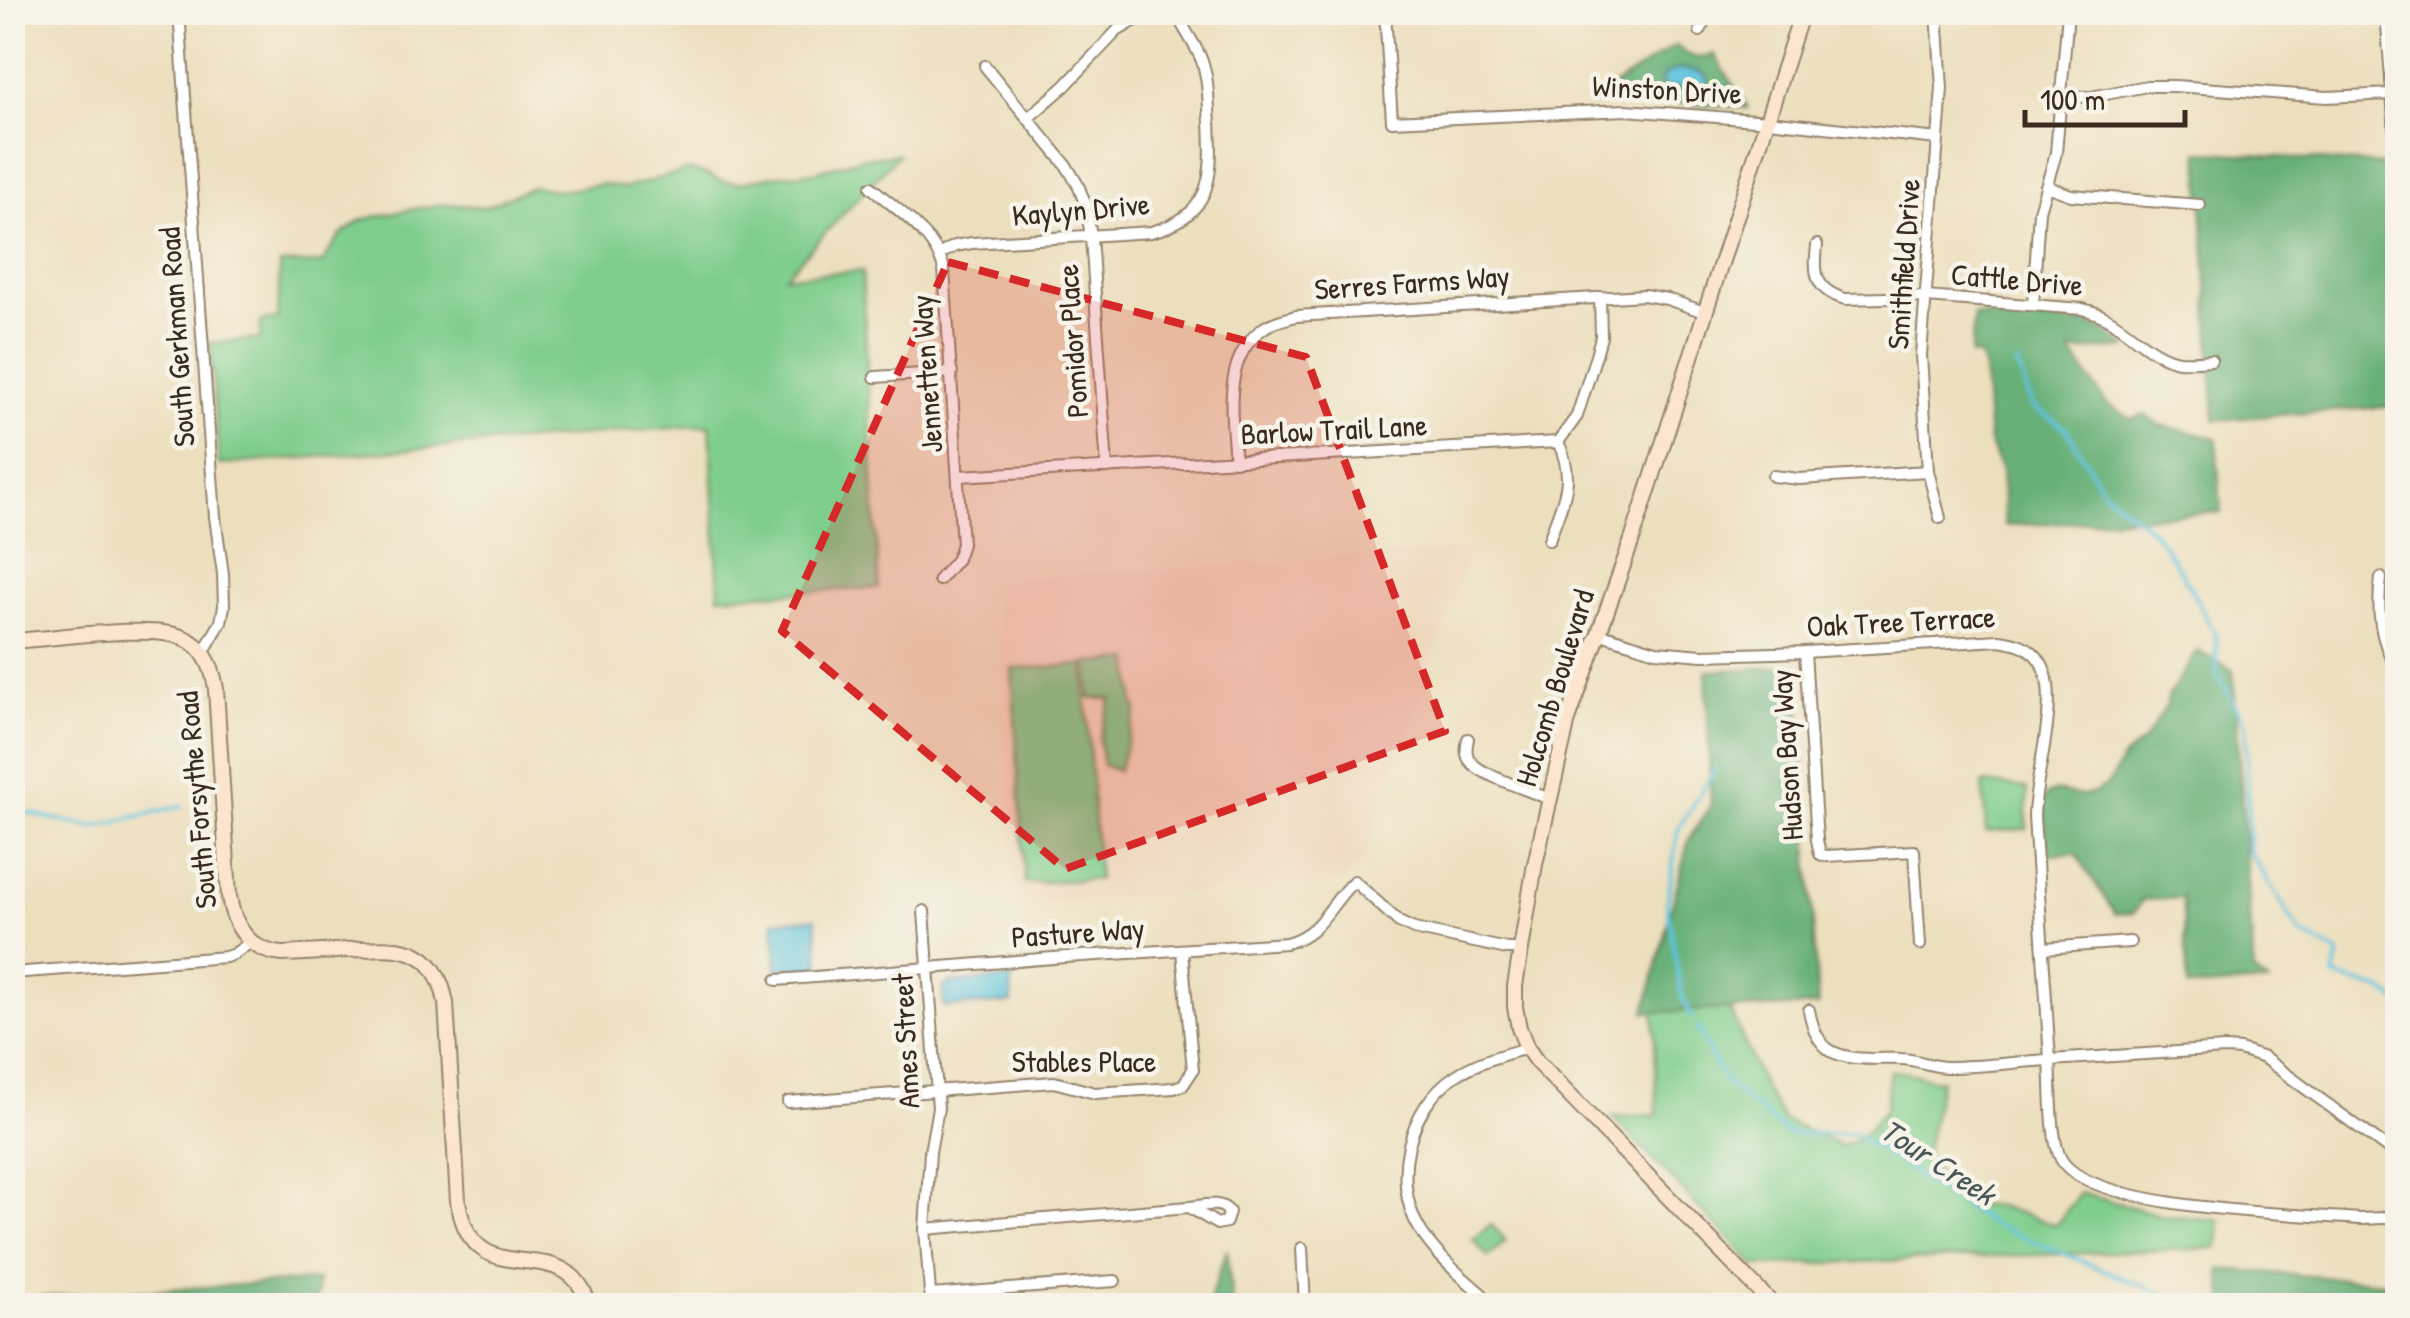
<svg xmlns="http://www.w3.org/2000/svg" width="2410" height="1318" viewBox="0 0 2410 1318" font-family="'Patrick Hand',sans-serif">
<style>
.built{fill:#eed7bb}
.green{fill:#7fcd8c;stroke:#5d7c55;stroke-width:2.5}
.forest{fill:#67b078;stroke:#516d4b;stroke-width:2.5}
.water{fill:#5fc4dd;stroke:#4d777e;stroke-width:2.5}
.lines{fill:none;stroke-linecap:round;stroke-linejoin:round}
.stream{stroke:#5fc4dd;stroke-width:4}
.street-casing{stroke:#94846e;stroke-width:14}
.secondary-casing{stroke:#94846e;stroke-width:18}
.street{stroke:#fff;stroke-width:10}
.secondary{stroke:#fce5cf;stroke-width:14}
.marked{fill:#d62828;fill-opacity:0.2;stroke:#d62828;stroke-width:8;stroke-dasharray:20 12;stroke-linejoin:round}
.labels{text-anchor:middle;stroke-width:9;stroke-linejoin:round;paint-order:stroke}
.street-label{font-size:30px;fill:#3b2a1e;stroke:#f7f3e8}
.water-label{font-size:32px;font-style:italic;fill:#465857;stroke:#f7f3e8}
</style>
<rect width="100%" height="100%" fill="#f7f3e8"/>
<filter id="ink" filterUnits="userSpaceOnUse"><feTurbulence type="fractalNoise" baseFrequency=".01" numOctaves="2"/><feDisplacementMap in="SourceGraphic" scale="20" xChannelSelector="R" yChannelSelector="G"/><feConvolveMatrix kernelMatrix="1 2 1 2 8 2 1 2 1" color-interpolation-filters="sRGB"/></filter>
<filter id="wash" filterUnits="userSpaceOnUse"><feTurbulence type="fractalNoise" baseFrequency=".0048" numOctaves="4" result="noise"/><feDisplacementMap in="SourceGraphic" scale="40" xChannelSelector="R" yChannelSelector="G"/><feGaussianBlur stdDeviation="2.25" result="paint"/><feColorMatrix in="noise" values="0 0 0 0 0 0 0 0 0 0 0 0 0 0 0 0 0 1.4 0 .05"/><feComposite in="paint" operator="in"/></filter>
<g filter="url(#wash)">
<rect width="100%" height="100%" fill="#ecdfbd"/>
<!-- built -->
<path class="built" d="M1471 549 1361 868 1357 865 1338 883 1015 904 996 580Z"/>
<!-- green -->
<g class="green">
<path d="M899 154 785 276 862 271 879 588 719 596 710 425 219 465 210 343 260 339 261 321 278 319 280 264 322 263 340 236 361 220 402 211 445 204 485 207 534 186 561 191 603 184 625 188 689 170 706 174 721 181 741 183 770 176 814 172 863 158Z"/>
<path d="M1131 660 1134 705 1137 710 1118 771 1103 765 1099 739 1111 699 1090 698 1087 663Z"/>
<path d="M1084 665 1098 879 1025 883 1012 669Z"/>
<path d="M1983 783 2027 788V829L1986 832Z"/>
<path d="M1730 1009 1764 1088 1783 1120 1842 1146 1861 1137 1885 1110 1890 1071C1908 1070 1923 1079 1941 1080L1925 1153 1958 1205 1998 1206 2056 1225 2080 1193 2161 1215 2220 1220 2218 1248 1755 1266 1612 1117 1657 1115 1654 1012Z"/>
<path d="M1491 1224 1506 1241 1488 1257 1473 1240Z"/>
</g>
<!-- forest -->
<g class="forest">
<path d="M1676 45C1688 58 1699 61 1714 54L1748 108 1614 98 1613 86Z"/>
<path d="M2199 151 2397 166V406L2215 420Z"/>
<path d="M1974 315 2088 324 2101 328 2128 348 2071 352 2107 404 2132 419 2145 415 2159 425 2216 438 2221 512 2005 526 2001 471 1989 442 1984 370 1979 355 1971 356Z"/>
<path d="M2198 651 2233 670 2254 972 2268 983 2188 988 2182 898 2142 900 2134 913 2115 914 2076 853 2046 855 2043 803 2047 795 2056 791 2076 795H2086L2095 793 2109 783 2123 758 2144 741 2166 707 2169 695Z"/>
<path d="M1798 666 1818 1006 1645 1012 1689 839 1711 805 1706 671Z"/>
<path d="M1227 1249 1232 1305H1208Z"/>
<path d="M2220 1269 2397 1283V1305H2225Z"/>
<path d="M318 1280 316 1305H13V1299Z"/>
</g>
<!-- water -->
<g class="water">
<path d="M1682 69 1701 72 1707 77 1708 81 1703 87 1666 88 1663 86 1662 79C1668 72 1673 70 1682 69Z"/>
<path d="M816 918 820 967 777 969 774 921Z"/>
<path d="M1011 978 1012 1003 944 1007 942 988 949 983Z"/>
</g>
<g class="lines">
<!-- stream -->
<g class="stream">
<path d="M2017 364 2032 407 2066 428 2104 492 2154 532 2179 568 2216 635 2217 673 2246 724 2249 851 2301 934 2339 953 2334 976 2381 990 2398 1001"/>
<path d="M12 810 93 827 182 806"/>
<path d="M1692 1017 1682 997 1667 905 1678 829 1715 769"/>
<path d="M1697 1027 1725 1082 1788 1134 1854 1133 1991 1224 2192 1306"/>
</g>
</g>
</g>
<g filter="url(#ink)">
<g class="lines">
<defs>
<g id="street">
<path d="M179 12 215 517 223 574 224 606 221 622 203 653"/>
<path d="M1385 12 1392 121 1626 110 1768 121 1938 139"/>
<path d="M1937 12 1942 88 1921 355 1928 471 1940 518"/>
<path d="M2386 12 2397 161"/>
<path d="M1700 31 1709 12"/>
<path d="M985 66 1066 165 1078 185 1086 206 1091 236 1107 468"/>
<path d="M2061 96 2091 97 2147 86H2175L2327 97 2392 94"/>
<path d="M1028 118 1065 86 1117 31 1136 20 1162 12"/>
<path d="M2046 186 2071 195 2084 196 2200 205"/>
<path d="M871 187C898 211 934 233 944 269L962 544 957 559 939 580"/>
<path d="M1817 245C1814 273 1814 290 1845 299L1926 297 2082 309C2121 316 2145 356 2179 361 2189 362 2200 361 2211 360"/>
<path d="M940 254 955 246 972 243 1151 232C1212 216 1213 177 1210 122 1208 102 1209 80 1202 61 1195 43 1183 29 1176 12"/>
<path d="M2033 305 2039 211 2056 153 2068 12"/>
<path d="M875 377 952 372"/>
<path d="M1235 461C1232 415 1221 357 1265 327 1274 321 1286 319 1296 316L1644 295 1667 299 1707 313"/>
<path d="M959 476 1558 442 1577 416 1596 355 1601 337 1600 297"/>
<path d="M1773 476 1799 479 1928 471"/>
<path d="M1549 540C1562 501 1577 481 1558 442"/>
<path d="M2381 578C2377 610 2379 641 2398 669"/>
<path d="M1598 633 1656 651 1702 655 1805 652 1999 640C2015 642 2031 646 2040 661 2063 695 2034 775 2034 817L2050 1060C2016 1062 1981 1067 1947 1067 1931 1067 1917 1059 1901 1059 1879 1058 1851 1062 1831 1051 1817 1042 1812 1026 1809 1010"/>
<path d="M1805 652 1817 840 1820 854 1826 856 1914 851 1920 945"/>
<path d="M1468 739C1466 748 1465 756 1472 763 1483 776 1532 791 1549 799"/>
<path d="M924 911 938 1108 930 1152 925 1229 931 1306"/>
<path d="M2044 948 2130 942"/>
<path d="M12 973 226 957 234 954 251 942"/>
<path d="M777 980 1066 957 1286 943C1322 934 1329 904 1354 881L1399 922 1414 929 1507 949H1521"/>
<path d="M788 1102 1054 1082 1095 1093 1174 1088 1183 1085 1193 1070 1182 951"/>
<path d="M2398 1156 2264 1058 2240 1050 2225 1049 2050 1060C2052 1085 2050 1139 2061 1159 2090 1211 2303 1214 2362 1219L2382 1218 2398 1213"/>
<path d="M925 1229 1189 1207C1202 1206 1221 1200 1229 1212L1226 1222 1217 1224 1189 1207"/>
<path d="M1302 1248 1305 1306"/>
<path d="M930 1295 1115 1281"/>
<path d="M1495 1306C1469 1282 1437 1259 1419 1228 1391 1180 1408 1107 1455 1076 1476 1062 1502 1055 1527 1048"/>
</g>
<g id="secondary">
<path d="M12 641C52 639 152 623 184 638 205 647 213 668 216 689L229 896C233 926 250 952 283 954 304 953 326 952 347 950 398 946 435 943 446 1003L458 1201C474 1303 566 1223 589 1306"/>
<path d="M1774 1306 1537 1062 1527 1048 1519 1028 1515 1007V986L1535 864 1568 720 1633 537 1802 12"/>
</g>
</defs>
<!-- street casing -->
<use href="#street" class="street-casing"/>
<!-- secondary casing -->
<use href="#secondary" class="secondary-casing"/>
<!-- street -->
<use href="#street" class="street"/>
<!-- secondary -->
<use href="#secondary" class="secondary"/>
</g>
</g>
<!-- marked area -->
<path class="marked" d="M948 262 1306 357 1445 731 1065 869 782 631Z"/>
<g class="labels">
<!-- street labels -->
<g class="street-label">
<text transform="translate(1667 90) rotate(3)" y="10">Winston Drive</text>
<text transform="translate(1081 210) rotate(-5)" y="10">Kaylyn Drive</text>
<text transform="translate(1904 264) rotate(-86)" y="10">Smithfield Drive</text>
<text transform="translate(2017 280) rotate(5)" y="10">Cattle Drive</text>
<text transform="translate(1412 283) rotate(-4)" y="10">Serres Farms Way</text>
<text transform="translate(177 337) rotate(-94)" y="10">South Gerkman Road</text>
<text transform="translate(1073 341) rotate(-94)" y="10">Pomidor Place</text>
<text transform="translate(927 374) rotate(-94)" y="10">Jennetten Way</text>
<text transform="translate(1334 430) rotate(-3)" y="10">Barlow Trail Lane</text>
<text transform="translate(1901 622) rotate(-3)" y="10">Oak Tree Terrace</text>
<text transform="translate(1555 688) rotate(-73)" y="10">Holcomb Boulevard</text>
<text transform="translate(1787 755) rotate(-94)" y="10">Hudson Bay Way</text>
<text transform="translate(197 800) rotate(-95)" y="10">South Forsythe Road</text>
<text transform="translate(1078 933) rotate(-4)" y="10">Pasture Way</text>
<text transform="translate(906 1041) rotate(-93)" y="10">Ames Street</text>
<text x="1084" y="1072">Stables Place</text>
</g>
<!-- water labels -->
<g class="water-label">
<text transform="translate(1938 1162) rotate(33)" y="11">Tour Creek</text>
</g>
</g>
<!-- margin -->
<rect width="2410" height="1318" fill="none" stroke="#f7f3e8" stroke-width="50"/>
<!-- scale -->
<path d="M2025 110v15h160v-15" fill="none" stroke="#3b2a1e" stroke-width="5"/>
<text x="2040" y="110" font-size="30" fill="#3b2a1e" stroke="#f7f3e8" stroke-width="8" paint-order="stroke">100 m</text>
</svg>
